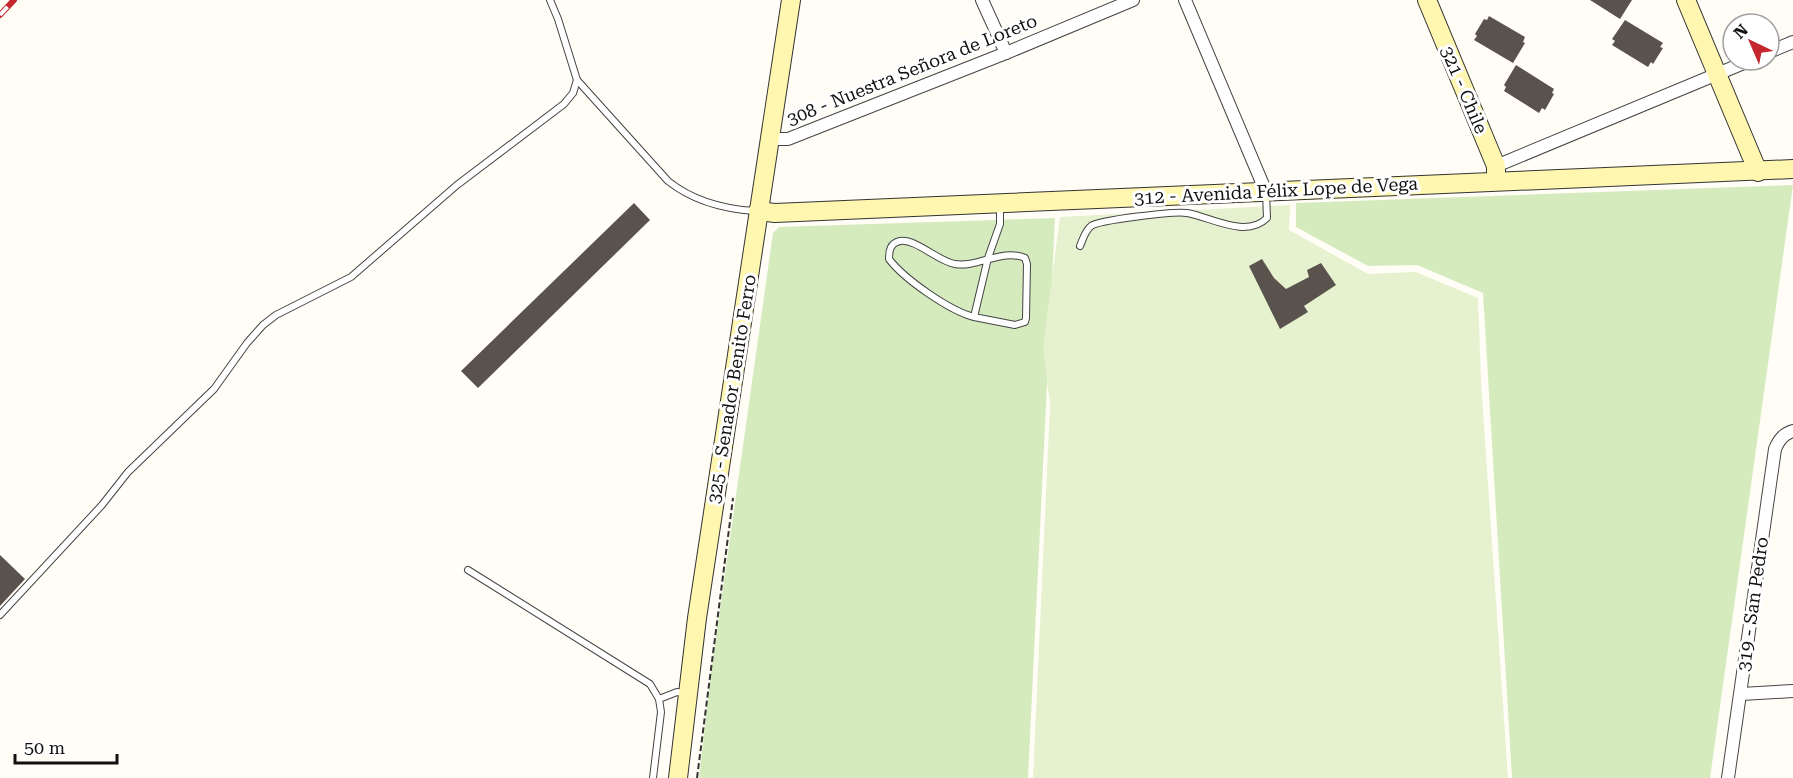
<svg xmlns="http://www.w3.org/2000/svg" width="1793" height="778" viewBox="0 0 1793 778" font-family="'Roboto Serif',serif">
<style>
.grass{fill:#d5ebbd}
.pitch{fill:#e6f2cf}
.building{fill:#5a524d}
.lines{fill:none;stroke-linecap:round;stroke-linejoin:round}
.lane-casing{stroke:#444;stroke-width:8}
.street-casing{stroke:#444;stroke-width:14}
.secondary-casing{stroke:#333;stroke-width:20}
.path{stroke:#333;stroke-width:2;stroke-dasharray:6 3;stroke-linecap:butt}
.lane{stroke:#fff;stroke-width:6}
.street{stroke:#fff;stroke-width:12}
.secondary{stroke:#fff6b0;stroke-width:18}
.rail-casing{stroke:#c4262e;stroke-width:6}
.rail{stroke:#fff;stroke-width:4;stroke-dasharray:11;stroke-linecap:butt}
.labels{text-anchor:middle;stroke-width:6;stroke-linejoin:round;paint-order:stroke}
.street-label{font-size:18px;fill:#111;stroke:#fff}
</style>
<rect width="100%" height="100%" fill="#fffdf5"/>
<!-- grass -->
<g class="grass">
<path d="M1793 185 1710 778H1512L1483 293 1417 265 1368 266 1296 227V203Z"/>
<path d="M1055 218 1028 778H699L711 673 773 233 779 227Z"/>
</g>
<!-- pitch -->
<path class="pitch" d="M1290 205 1289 230 1368 274 1416 272 1478 298 1481 381 1508 778H1033L1050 405 1043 347 1060 217Z"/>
<!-- building -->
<g class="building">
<path d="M1590 0H1632L1620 19Z"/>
<path d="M1489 16 1525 37 1523 42 1525 43 1513 63 1474 40 1477 36 1475 34 1484 19 1487 20Z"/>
<path d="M1625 20 1663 43 1660 47 1663 48 1653 64 1651 62 1648 67 1612 45 1615 41 1612 39Z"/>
<path d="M1516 65 1554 89 1552 93 1554 94 1545 110 1542 108 1539 113 1504 91 1506 87 1504 85Z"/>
<path d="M634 203 650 220 478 388 461 371Z"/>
<path d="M1262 259 1274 278 1286 289 1309 277 1307 270 1321 263 1336 285 1304 306 1308 312 1280 329 1249 266Z"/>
<path d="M0 555 25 579 0 606Z"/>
</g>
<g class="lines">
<defs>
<g id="lane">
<path d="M577 80 668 181C693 201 723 209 755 211"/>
<path d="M1080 246C1083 239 1085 231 1091 226 1099 220 1175 211 1187 213 1211 217 1246 239 1267 218L1266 193"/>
<path d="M974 317 1015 325 1025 322 1026 318 1027 264 1025 258C1003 248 977 268 955 264 939 262 915 238 900 241 890 243 889 251 889 259 904 279 950 311 974 317L988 258 1000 224V204"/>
<path d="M468 570 650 684 659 699 677 692 684 693"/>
<path d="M0 615 102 505 128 472 214 389 247 343 263 325 276 315 351 277 457 185 564 104 573 93 577 80 558 19 550 0"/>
<path d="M653 778 661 712 659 699"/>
</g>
<g id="street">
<path d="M982 0 1006 53"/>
<path d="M1185 0 1266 192"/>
<path d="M1769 52 1793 42"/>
<path d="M771 139H788L1006 53 1133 0"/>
<path d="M1496 166 1751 60"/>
<path d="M1741 694 1793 691"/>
<path d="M1728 778 1775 449C1779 440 1783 434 1793 431"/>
</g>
<g id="secondary">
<path d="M1427 0 1496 166V181"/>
<path d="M1686 0 1758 172"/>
<path d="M758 211 775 213 1793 169"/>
<path d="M678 778 697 618 791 0"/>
</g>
</defs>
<!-- lane casing -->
<use href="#lane" class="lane-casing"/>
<!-- street casing -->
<use href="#street" class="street-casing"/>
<!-- secondary casing -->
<use href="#secondary" class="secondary-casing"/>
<!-- path -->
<path class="path" d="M697 778 733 498"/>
<!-- lane -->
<use href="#lane" class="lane"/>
<!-- street -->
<use href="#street" class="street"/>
<!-- secondary -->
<use href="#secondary" class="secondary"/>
<defs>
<path id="rail" d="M0 15 14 0"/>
</defs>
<!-- rail casing -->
<use href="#rail" class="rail-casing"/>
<!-- rail -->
<use href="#rail" class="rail"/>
</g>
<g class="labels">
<!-- street labels -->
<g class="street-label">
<text transform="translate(912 70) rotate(-22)" y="6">308 - Nuestra Señora de Loreto</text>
<text transform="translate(1464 90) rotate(67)" y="6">321 - Chile</text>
<text transform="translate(1276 191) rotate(-3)" y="6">312 - Avenida Félix Lope de Vega</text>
<text transform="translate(732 389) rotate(-81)" y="6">325 - Senador Benito Ferro</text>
<text transform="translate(1753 604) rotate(-82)" y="6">319 - San Pedro</text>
</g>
</g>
<!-- north arrow -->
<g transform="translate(1751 42) rotate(316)"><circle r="28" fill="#ffffff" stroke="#a0a0a0" stroke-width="1.5"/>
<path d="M0-4.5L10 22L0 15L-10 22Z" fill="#c4262e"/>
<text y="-9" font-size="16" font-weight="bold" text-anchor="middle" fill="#111111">N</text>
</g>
<!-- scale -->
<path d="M15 754v9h102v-9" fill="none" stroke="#111111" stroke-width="3"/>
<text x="24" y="754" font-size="18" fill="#111111" stroke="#ffffff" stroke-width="4.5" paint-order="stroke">50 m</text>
</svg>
